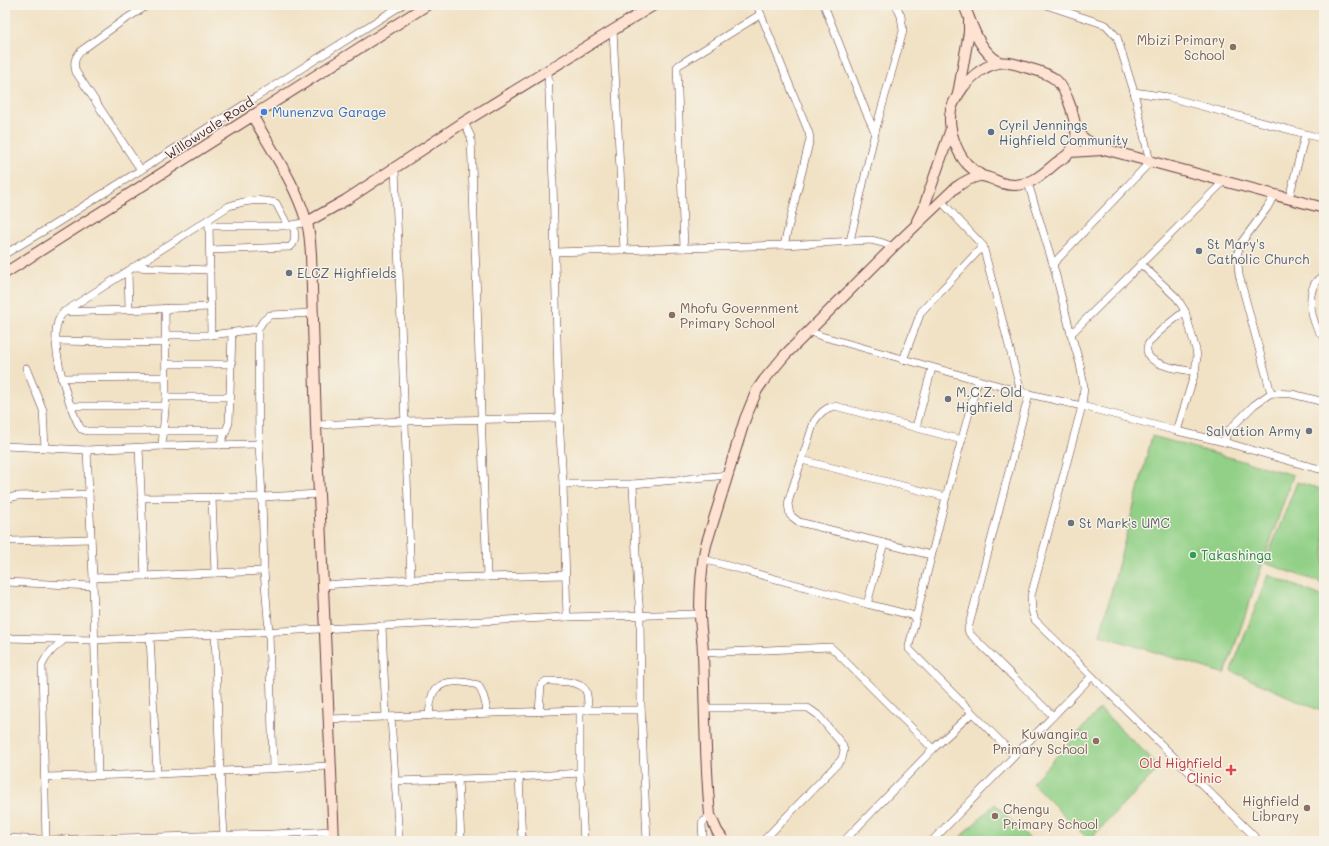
<svg xmlns="http://www.w3.org/2000/svg" width="1329" height="846" viewBox="0 0 1329 846" font-family="Mali,sans-serif">
<style>
.green{fill:#91d086;stroke:#6e7858}
.lines{fill:none;stroke-linecap:round;stroke-linejoin:round}
.street-casing{stroke:#633c42;stroke-width:8}
.secondary-casing{stroke:#633c42;stroke-width:12}
.street{stroke:#fff;stroke-width:7}
.secondary{stroke:#fee3d2;stroke-width:10}
.education-dot{fill:#8d6e63;stroke:#f7f3e8;stroke-width:1.5}
.shop-dot{fill:#3f7fe0;stroke:#f7f3e8;stroke-width:1.5}
.service-dot{fill:#5c6f8a;stroke:#f7f3e8;stroke-width:1.5}
.worship-dot{fill:#6b7280;stroke:#f7f3e8;stroke-width:1.5}
.leisure-dot{fill:#2e9e5b;stroke:#f7f3e8;stroke-width:1.5}
.health-dot{fill:#e0444e;stroke:#f7f3e8;stroke-width:1.5}
.labels{text-anchor:middle;stroke-width:3;stroke-linejoin:round;paint-order:stroke}
.education-label{font-size:13px;fill:#785e54;stroke:#f7f3e8;text-anchor:end}
.shop-label{font-size:13px;fill:#366cbe;stroke:#f7f3e8;text-anchor:start}
.service-label{font-size:13px;fill:#4e5e75;stroke:#f7f3e8;text-anchor:start}
.street-label{font-size:13px;fill:#4a1f2b;stroke:#f7f3e8}
.worship-label{font-size:13px;fill:#5b616d;stroke:#f7f3e8;text-anchor:start}
.leisure-label{font-size:13px;fill:#27864d;stroke:#f7f3e8;text-anchor:start}
.health-label{font-size:13px;fill:#be3a42;stroke:#f7f3e8;text-anchor:end}
</style>
<rect width="100%" height="100%" fill="#f7f3e8"/>
<filter id="ink" filterUnits="userSpaceOnUse"><feTurbulence type="fractalNoise" baseFrequency=".025" numOctaves="2"/><feDisplacementMap in="SourceGraphic" scale="8" xChannelSelector="R" yChannelSelector="G"/><feConvolveMatrix kernelMatrix="1 2 1 2 8 2 1 2 1" color-interpolation-filters="sRGB"/></filter>
<filter id="wash" filterUnits="userSpaceOnUse"><feTurbulence type="fractalNoise" baseFrequency=".012" numOctaves="4" result="noise"/><feDisplacementMap in="SourceGraphic" scale="16" xChannelSelector="R" yChannelSelector="G"/><feGaussianBlur stdDeviation="0.9" result="paint"/><feColorMatrix in="noise" values="0 0 0 0 0 0 0 0 0 0 0 0 0 0 0 0 0 1.4 0 .05"/><feComposite in="paint" operator="in"/></filter>
<g filter="url(#wash)">
<rect width="100%" height="100%" fill="#f1e2c5"/>
<!-- green -->
<g class="green">
<path d="M1152 436 1293 475 1225 674 1100 635Z"/>
<path d="M1297 482 1324 490V584L1265 563Z"/>
<path d="M1268 575 1324 597V705L1321 711 1231 671Z"/>
<path d="M1100 709 1160 767 1089 840 1032 783Z"/>
<path d="M995 804 1032 841H956Z"/>
</g>
</g>
<g filter="url(#ink)">
<g class="lines">
<defs>
<g id="street">
<path d="M757 5 809 133 810 139 784 245"/>
<path d="M824 5 866 112 875 132"/>
<path d="M1046 5 1106 25 1117 37 1134 92 1150 162 1053 264"/>
<path d="M613 30 624 250"/>
<path d="M548 72 553 181 559 418 563 484 567 617"/>
<path d="M1134 92 1168 97 1324 139"/>
<path d="M464 122 471 137 487 577"/>
<path d="M395 168 411 579"/>
<path d="M141 170 76 72C73 62 75 57 82 50L121 22 148 5"/>
<path d="M1028 183 1053 264 1071 334 1080 364 1084 387 1082 406 1031 596 1032 611 1035 620 1259 841"/>
<path d="M1289 198 1305 135"/>
<path d="M941 201 983 246 1021 392"/>
<path d="M209 220 211 335"/>
<path d="M209 226H288L307 222"/>
<path d="M850 241 875 132 903 31 901 16 896 5"/>
<path d="M684 248 677 67 679 65 761 14"/>
<path d="M210 250 290 247C297 242 294 233 294 225"/>
<path d="M554 252 784 245 871 240 883 243 893 247"/>
<path d="M5 254 52 226 402 5"/>
<path d="M1141 264 1177 298 1185 311 1196 350 1197 357 1195 372 1177 431"/>
<path d="M133 267 210 270"/>
<path d="M128 271 129 309"/>
<path d="M1324 276C1303 282 1310 327 1324 337"/>
<path d="M1185 311C1177 317 1149 338 1147 347 1146 352 1149 358 1153 360 1164 368 1182 369 1195 372"/>
<path d="M64 312 211 307"/>
<path d="M809 331 821 336 978 380 1029 394 1082 406 1177 431 1224 442 1304 465 1324 470"/>
<path d="M1071 334 1224 181"/>
<path d="M166 335H211L258 329"/>
<path d="M56 341 166 343"/>
<path d="M903 360 921 312 983 246"/>
<path d="M166 364H232"/>
<path d="M26 368 43 410 45 448"/>
<path d="M61 378 165 377"/>
<path d="M978 380 946 497 909 646V649L1014 755"/>
<path d="M1271 393 1239 275 1237 255 1241 243 1267 208 1275 194"/>
<path d="M1029 394 968 629 969 633 1053 716"/>
<path d="M166 397H231"/>
<path d="M71 406H165"/>
<path d="M316 425 405 421 559 418"/>
<path d="M916 427 932 368"/>
<path d="M226 431H87L81 429C69 408 48 342 59 319 60 316 62 314 64 312L229 206C245 201 260 198 276 203L288 226"/>
<path d="M1224 442 1228 431 1254 405 1271 393 1292 394 1324 402"/>
<path d="M220 445 229 423 232 333"/>
<path d="M5 446 87 450 162 446 259 444"/>
<path d="M162 446 166 397 165 308"/>
<path d="M139 448 145 576"/>
<path d="M87 450 93 578 98 775"/>
<path d="M802 460 946 497"/>
<path d="M563 484H633L728 475"/>
<path d="M633 484 637 576 640 616 641 705 647 841"/>
<path d="M212 497 215 573"/>
<path d="M141 498 262 497 320 494"/>
<path d="M5 500 9 498 17 496 89 494"/>
<path d="M5 538 13 541 91 539"/>
<path d="M931 555 799 522 790 515 788 504 790 496 814 422C820 413 825 408 835 406L962 440"/>
<path d="M703 559 867 604 915 616"/>
<path d="M93 578 264 571"/>
<path d="M5 582 93 586"/>
<path d="M324 585 411 579 565 575"/>
<path d="M867 604 884 543"/>
<path d="M382 626 386 717"/>
<path d="M215 634 220 771 224 835"/>
<path d="M150 637 157 774"/>
<path d="M5 638 95 640 567 617 700 614"/>
<path d="M703 653 830 647 835 651 933 749"/>
<path d="M704 708H808L818 715 842 744 844 750 842 759 763 841"/>
<path d="M580 710V773L584 841"/>
<path d="M539 712 541 685 546 681C556 681 581 680 586 691 588 696 588 704 588 710"/>
<path d="M429 716C430 708 430 694 436 689 447 678 466 682 478 685 484 694 486 703 487 713"/>
<path d="M391 717 399 841"/>
<path d="M329 719 580 710H641"/>
<path d="M273 768 269 632 264 571 262 497 259 444 258 329 263 321 270 315 314 313"/>
<path d="M45 777 157 774 330 766"/>
<path d="M519 777 522 841"/>
<path d="M458 778 461 841"/>
<path d="M395 781 519 777 580 773"/>
<path d="M5 838 46 840 272 834 333 831"/>
<path d="M46 841 42 665C47 654 54 648 64 640"/>
<path d="M703 841 702 823 710 815"/>
<path d="M844 841 933 749 972 713"/>
<path d="M932 841 1091 677"/>
</g>
<g id="secondary">
<path d="M964 5C973 27 978 49 999 62"/>
<path d="M958 94 969 32V19"/>
<path d="M252 115C271 149 295 183 306 220 310 231 310 243 311 254L316 425 334 841"/>
<path d="M1077 133 1086 140 1104 149 1324 208"/>
<path d="M1070 152 1102 150"/>
<path d="M917 221 924 207 951 129"/>
<path d="M307 222 346 200 464 122 654 5"/>
<path d="M5 273 427 5"/>
<path d="M724 841 717 831 710 815C705 761 705 708 703 654 703 641 700 628 700 614 700 592 701 567 706 545L745 419 757 390 764 380 785 355 893 247 955 188C962 183 970 178 979 176 986 175 996 181 1002 183 1025 190 1040 177 1056 163 1060 160 1067 156 1070 152 1081 137 1075 124 1071 108 1062 81 1056 75 1028 68 1019 65 1007 61 998 63 984 66 973 75 964 86 959 93 953 101 951 110 947 126 956 152 967 164 971 168 976 172 981 175"/>
</g>
</defs>
<!-- street casing -->
<use href="#street" class="street-casing"/>
<!-- secondary casing -->
<use href="#secondary" class="secondary-casing"/>
<!-- street -->
<use href="#street" class="street"/>
<!-- secondary -->
<use href="#secondary" class="secondary"/>
</g>
</g>
<!-- markers -->
<g class="education-dot">
<circle cx="1233" cy="47" r="4"/>
<circle cx="672" cy="315" r="4"/>
<circle cx="1096" cy="741" r="4"/>
<circle cx="1307" cy="808" r="4"/>
<circle cx="995" cy="816" r="4"/>
</g>
<circle class="shop-dot" cx="264" cy="112" r="4"/>
<circle class="service-dot" cx="991" cy="132" r="4"/>
<g class="worship-dot">
<circle cx="1199" cy="251" r="4"/>
<circle cx="289" cy="273" r="4"/>
<circle cx="948" cy="399" r="4"/>
<circle cx="1309" cy="431" r="4"/>
<circle cx="1071" cy="523" r="4"/>
</g>
<circle class="leisure-dot" cx="1193" cy="555" r="4"/>
<path class="health-dot" d="M1229 764h4v4h4v4h-4v4h-4v-4h-4v-4h4z"/>
<g class="labels">
<!-- education labels -->
<g class="education-label">
<text x="1225" y="45">Mbizi Primary<tspan x="1225" dy="15">School</tspan></text>
<text x="680" y="313" text-anchor="start">Mhofu Government<tspan x="680" dy="15">Primary School</tspan></text>
<text x="1088" y="739">Kuwangira<tspan x="1088" dy="15">Primary School</tspan></text>
<text x="1299" y="806">Highfield<tspan x="1299" dy="15">Library</tspan></text>
<text x="1003" y="814" text-anchor="start">Chengu<tspan x="1003" dy="15">Primary School</tspan></text>
</g>
<!-- shop labels -->
<g class="shop-label">
<text x="272" y="117">Munenzva Garage</text>
</g>
<!-- service labels -->
<g class="service-label">
<text x="999" y="130">Cyril Jennings<tspan x="999" dy="15">Highfield Community</tspan></text>
</g>
<!-- street labels -->
<g class="street-label">
<text transform="translate(209 128) rotate(-33)" y="5">Willowvale Road</text>
</g>
<!-- worship labels -->
<g class="worship-label">
<text x="1207" y="249">St Mary's<tspan x="1207" dy="15">Catholic Church</tspan></text>
<text x="297" y="278">ELCZ Highfields</text>
<text x="956" y="397">M.C.Z. Old<tspan x="956" dy="15">Highfield</tspan></text>
<text x="1301" y="436" text-anchor="end">Salvation Army</text>
<text x="1079" y="528">St Mark's UMC</text>
</g>
<!-- leisure labels -->
<g class="leisure-label">
<text x="1201" y="560">Takashinga</text>
</g>
<!-- health labels -->
<g class="health-label">
<text x="1222" y="768">Old Highfield<tspan x="1222" dy="15">Clinic</tspan></text>
</g>
</g>
<!-- margin -->
<rect width="1329" height="846" fill="none" stroke="#f7f3e8" stroke-width="20"/>
</svg>
